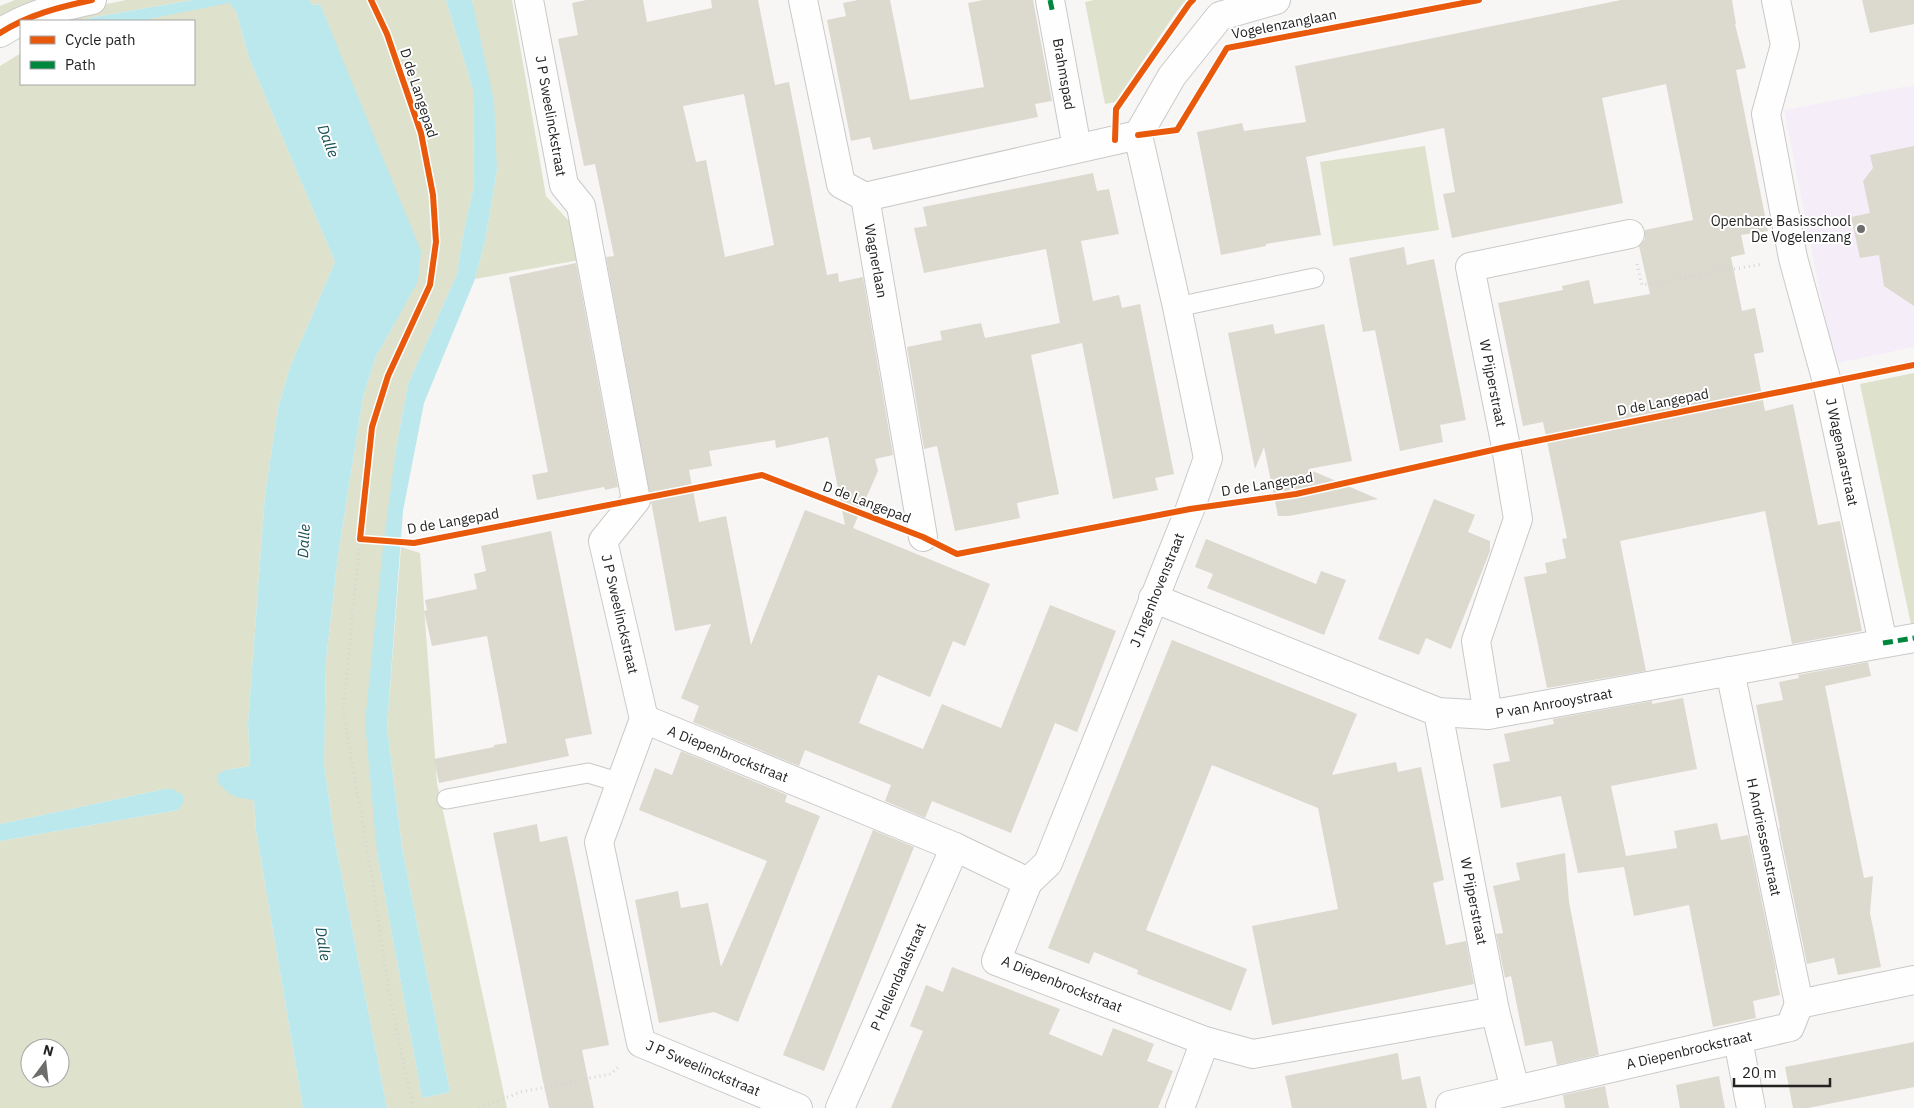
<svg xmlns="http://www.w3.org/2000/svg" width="1914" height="1108" viewBox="0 0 1914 1108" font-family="'IBM Plex Sans',sans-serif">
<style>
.education{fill:#f5eef9}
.green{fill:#dee1cb;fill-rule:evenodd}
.water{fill:#bbe8ed}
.building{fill:#dcd9cf;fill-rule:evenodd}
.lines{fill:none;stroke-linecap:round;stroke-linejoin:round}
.lane-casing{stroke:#cac9c8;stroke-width:21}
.street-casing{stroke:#cac9c8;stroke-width:30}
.secondary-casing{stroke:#cac9c8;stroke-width:30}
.path{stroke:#d5d5d5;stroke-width:3;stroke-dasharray:1 4;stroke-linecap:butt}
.lane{stroke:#fefefe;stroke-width:19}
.street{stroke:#fefefe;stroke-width:28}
.secondary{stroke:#fefefe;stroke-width:28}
.quiet{stroke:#00873e;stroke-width:5;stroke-dasharray:10 5;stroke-linecap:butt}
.cycleway-casing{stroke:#fff;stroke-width:9}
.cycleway{stroke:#e8590c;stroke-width:6}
.poi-dot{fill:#6d6d6c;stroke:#fff;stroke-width:2}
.labels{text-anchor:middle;stroke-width:4;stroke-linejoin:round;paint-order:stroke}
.street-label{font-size:14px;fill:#232322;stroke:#fff}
.poi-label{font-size:14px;fill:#232322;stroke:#fff;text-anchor:end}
.water-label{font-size:15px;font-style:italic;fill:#185157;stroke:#fff}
</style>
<rect width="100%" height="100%" fill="#f7f6f5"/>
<!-- education -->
<path class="education" d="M1914 85V347L1834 364 1784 110Z"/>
<!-- green -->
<g class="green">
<path d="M15 0H65L0 24V6Z"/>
<path d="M126 0H193L95 17 79 21H41L60 14Z"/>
<path d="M309 0H446L473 90 474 186 463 235 457 274 408 384 396 449 377 853 422 1098 450 1092 402 847 387 727 401 547 420 553 437 783 507 1108H387L335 841 324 764 326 660 338 555 363 397 376 356 394 325 320 4 311 5Z"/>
<path d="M472 0H512L546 196 579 232 585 259 475 279 485 241 497 170Z"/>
<path d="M1094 0H1186L1177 11 1115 102 1105 104 1085 2Z"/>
<path d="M229 2 236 11 249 58 335 262 290 367 278 408 265 495 248 724 250 766 226 770 254 800 256 830 303 1108H0V841L178 810 165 789 0 824V66L21 53V84H194V21H139ZM30 1048H60V1078H30Z"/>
<path d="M1425 146 1439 230 1333 246 1320 162Z"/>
<path d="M1914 373V629H1912L1860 384Z"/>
</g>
<!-- water -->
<g class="water">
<path d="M193 0H309L312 5 320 4 421 251 418 281 394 325 376 356 363 397 338 555 326 660 324 764 335 841 387 1108H303L256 830 254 800C233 797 232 798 217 781L218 774 226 770 250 766 248 724 265 495 278 408 290 367 335 262 249 58 236 11 229 3 139 21H79L95 17Z"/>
<path d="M446 0H472L494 101 497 170 485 241 475 279 424 403 403 511 387 727 402 847 450 1092 422 1098 377 853 365 722 383 547 396 449 408 384 457 274 463 235 474 186 473 90Z"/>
<path d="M165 789H173L183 795V803L178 810 0 841V824Z"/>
</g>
<!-- building -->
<g class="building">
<path d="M586 0H643L647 22 712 8 711 0H758L775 85 789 82 827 275 838 273 839 282 863 277 893 455 875 459 878 471 853 528 990 584 965 646 953 641 930 697 878 675 859 723 923 749 942 704 1001 728 1050 605 1116 631 1077 732 1055 723 1011 833 932 801 925 818 885 801 891 785 805 750 799 766 693 722 699 706 681 698 711 624 675 631 606 257 614 256 595 164 584 166 558 39 578 35 572 3ZM744 94 774 245 725 257 706 160 696 162 683 106ZM828 437 845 525 805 510 751 645 726 516 699 522 689 470 712 466 709 451 775 440 776 448Z"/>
<path d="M858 0H890L910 100 984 87 968 3 983 0H1033L1052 101 1035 104 1038 117 873 150 870 137 851 141 827 20 846 16 843 3Z"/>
<path d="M1621 0H1732L1736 24H1735L1746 68 1736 70 1768 231 1741 235 1745 254 1731 257 1742 311 1755 308 1764 352 1754 354 1765 411 1793 404 1818 525 1840 521 1862 631 1792 644 1765 511 1620 541 1646 671 1547 688 1524 577 1547 573 1545 563 1566 558 1562 539 1567 538 1543 422 1523 426 1498 303 1563 290 1562 286 1589 280 1594 304 1650 294 1639 246 1645 239V230L1693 220 1666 84 1602 98 1623 203 1452 238 1443 194 1455 192 1444 128 1306 157 1321 235 1266 244V246L1221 255 1197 132 1242 123 1244 131 1306 122 1295 66Z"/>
<path d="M1862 0H1914V24L1870 33Z"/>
<path d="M1914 146V306L1884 286 1879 255 1860 258 1851 217 1870 213 1863 181 1873 168 1870 155Z"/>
<path d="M1093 173 1097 191 1109 189 1119 234 1081 241 1093 301 1119 295 1122 308 1140 304 1174 474 1155 478 1158 490 1113 499 1082 343 1031 355 1059 494 1017 503 1020 518 955 531 937 446 924 449 907 347 942 340 940 331 981 323 985 338 1060 323 1046 249 924 273 914 228 927 226 923 207Z"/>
<path d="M1404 247 1407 265 1434 259 1466 420 1440 425 1443 442 1400 451 1375 330 1363 332 1349 258Z"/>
<path d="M576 263 618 487 605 490 604 487 537 500 532 475 548 472 509 277Z"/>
<path d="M1273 324 1275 334 1324 324 1352 461 1308 469 1378 499 1289 516H1278L1264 447 1255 469 1228 333Z"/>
<path d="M1434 499 1475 515 1468 532 1490 541V551L1451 649 1426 638 1419 655 1378 639Z"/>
<path d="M551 531 592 734 565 739 569 756 439 783 434 759 494 747V745L507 743 487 636 432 646 424 611 427 610 425 600 477 589 474 574 486 571 481 546Z"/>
<path d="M1206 539 1316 584 1321 571 1346 580 1324 635 1207 588 1213 574 1195 567Z"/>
<path d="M1172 640 1357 714 1332 775 1396 762 1398 772 1421 767 1444 880 1433 883 1446 945 1466 941 1474 984 1272 1025 1252 926 1338 909 1318 808 1212 765 1146 930 1247 969 1231 1011 1137 974 1138 970 1094 952 1089 964 1048 948Z"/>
<path d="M1868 662 1871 676 1825 686 1864 878 1873 876 1870 913 1881 967 1838 975 1834 958 1807 964 1779 828H1780L1756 705 1783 700 1779 682 1799 678 1798 675Z"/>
<path d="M1683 698 1697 769 1611 786 1626 856 1677 848 1674 831 1717 823 1721 840 1748 835 1776 970H1775L1780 995 1753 1001 1756 1018 1713 1027 1689 905 1634 916 1624 867 1578 873 1561 796 1501 808 1493 764 1510 761 1504 734 1554 724 1553 719 1652 701V704Z"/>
<path d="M681 751 787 795 785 802 820 816 738 1022 714 1012 659 1023 654 998 635 900 678 891 681 908 708 903 721 967 767 861 639 810 655 768 672 775Z"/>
<path d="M537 824 540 842 567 836 577 884 609 1045 582 1050 594 1108H549L542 1077 493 833Z"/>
<path d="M873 830 914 847 824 1071 783 1055Z"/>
<path d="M1565 853 1569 902 1599 1055 1557 1065 1552 1041 1525 1046 1511 976 1505 978 1496 934 1503 933 1493 886 1520 880 1516 863Z"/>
<path d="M952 967 1060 1009 1049 1034 1102 1056 1113 1028 1154 1044 1147 1061 1173 1071 1158 1108H891L923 1031 910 1026 926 985 943 992Z"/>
<path d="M1914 1042V1087L1808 1108H1793L1785 1067Z"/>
<path d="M1398 1053 1402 1080 1420 1076 1427 1108H1292L1285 1076Z"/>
<path d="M1719 1076 1725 1108H1680L1676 1085Z"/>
<path d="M1605 1086 1609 1108H1565L1563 1095Z"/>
</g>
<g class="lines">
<defs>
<g id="lane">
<path d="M1177 307 1314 278"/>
<path d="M447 799 588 773 621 783"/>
</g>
<g id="street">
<path d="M529 0 564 185 581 206 636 500 603 541 644 719 599 842 641 1043 798 1108"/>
<path d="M803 0 841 184 865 197 923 537"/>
<path d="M1050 0 1077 148"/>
<path d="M1776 0 1785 45 1766 114 1793 258 1827 382 1883 643"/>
<path d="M0 33C28 15 59 7 92 0"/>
<path d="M865 197 1138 135 1177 307 1208 458 1190 509 1048 863 1028 882"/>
<path d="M1153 598 1438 712 1488 715 1914 638"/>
<path d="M1730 671 1799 1004"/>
<path d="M1438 712 1495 1011 1515 1089"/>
<path d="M1488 715 1476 641 1518 519 1506 447 1470 267 1630 234"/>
<path d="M644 719 955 847 1028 882 996 961 1205 1041 1253 1054 1495 1011"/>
<path d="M1738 1040 1751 1108"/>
<path d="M1450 1105 1790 1027 1799 1004 1914 980"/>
<path d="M840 1108 955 847"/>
<path d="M1180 1108 1205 1041"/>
</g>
<path id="secondary" d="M1138 135 1172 76 1220 16 1276 0"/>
</defs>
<!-- lane casing -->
<use href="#lane" class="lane-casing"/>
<!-- street casing -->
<use href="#street" class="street-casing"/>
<!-- secondary casing -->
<use href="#secondary" class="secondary-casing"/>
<!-- path -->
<g class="path">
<path d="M1637 264 1642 285 1763 264"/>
<path d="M360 539 343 711 372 877 389 992 413 1108"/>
<path d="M479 1108 521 1092 611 1074 620 1065"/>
</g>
<!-- lane -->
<use href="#lane" class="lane"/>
<!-- street -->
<use href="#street" class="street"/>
<!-- secondary -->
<use href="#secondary" class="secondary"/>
<!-- quiet -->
<g class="quiet">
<path d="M1050 0 1053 14"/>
<path d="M1883 643 1914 638"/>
</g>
<defs>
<g id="cycleway">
<path d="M371 0 387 34 421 133 433 195 436 242 430 285 388 376 372 427 360 539 414 543 762 475 923 537 957 554 1190 509 1296 494 1506 447 1914 365"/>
<path d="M0 33C28 15 59 7 92 0"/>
<path d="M1138 135 1177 130 1227 48 1479 0"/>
<path d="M1115 140 1116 109 1189 4 1193 0"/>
</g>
</defs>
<!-- cycleway casing -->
<use href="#cycleway" class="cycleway-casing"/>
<!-- cycleway -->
<use href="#cycleway" class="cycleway"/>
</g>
<!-- markers -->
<circle class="poi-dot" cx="1861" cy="229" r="5"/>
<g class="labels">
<!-- street labels -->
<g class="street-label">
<text transform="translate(1284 24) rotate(-11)" y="5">Vogelenzanglaan</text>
<text transform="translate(1064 74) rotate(80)" y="5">Brahmspad</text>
<text transform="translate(419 93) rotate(72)" y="5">D de Langepad</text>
<text transform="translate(551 116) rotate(80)" y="5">J P Sweelinckstraat</text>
<text transform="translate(876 261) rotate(80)" y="5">Wagnerlaan</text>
<text transform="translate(1493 383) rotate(79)" y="5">W Pijperstraat</text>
<text transform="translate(1663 402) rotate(-11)" y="5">D de Langepad</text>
<text transform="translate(1842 452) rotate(78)" y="5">J Wagenaarstraat</text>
<text transform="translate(1267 484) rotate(-9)" y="5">D de Langepad</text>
<text transform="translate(867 502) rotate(21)" y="5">D de Langepad</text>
<text transform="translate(453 521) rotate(-10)" y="5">D de Langepad</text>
<text transform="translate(1157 590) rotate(-68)" y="5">J Ingenhovenstraat</text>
<text transform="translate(620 614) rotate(77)" y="5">J P Sweelinckstraat</text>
<text transform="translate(1554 703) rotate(-10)" y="5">P van Anrooystraat</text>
<text transform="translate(728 754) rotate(22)" y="5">A Diepenbrockstraat</text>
<text transform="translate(1764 837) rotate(78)" y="5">H Andriessenstraat</text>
<text transform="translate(1474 901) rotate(79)" y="5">W Pijperstraat</text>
<text transform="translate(898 977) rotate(-66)" y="5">P Hellendaalstraat</text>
<text transform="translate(1062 984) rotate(22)" y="5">A Diepenbrockstraat</text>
<text transform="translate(1689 1050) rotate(-13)" y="5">A Diepenbrockstraat</text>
<text transform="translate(703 1068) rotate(23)" y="5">J P Sweelinckstraat</text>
</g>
<!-- poi labels -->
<g class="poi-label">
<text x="1851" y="226">Openbare Basisschool<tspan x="1851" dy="16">De Vogelenzang</tspan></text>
</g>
<!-- water labels -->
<g class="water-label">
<text transform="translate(328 141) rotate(69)" y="5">Dalle</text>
<text transform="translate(304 541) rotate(-87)" y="5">Dalle</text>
<text transform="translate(323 944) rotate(81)" y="5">Dalle</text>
</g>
</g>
<!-- legend -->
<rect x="20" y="20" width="175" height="65" fill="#ffffff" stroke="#a7a7a7"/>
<rect x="30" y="36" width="25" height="8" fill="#e8590c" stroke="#a7a7a7"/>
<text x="65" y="45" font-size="15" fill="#232322">Cycle path</text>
<rect x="30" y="61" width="25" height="8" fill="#00873e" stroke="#a7a7a7"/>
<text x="65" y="70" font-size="15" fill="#232322">Path</text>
<!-- north arrow -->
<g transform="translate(45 1063) rotate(15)"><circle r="24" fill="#ffffff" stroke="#a7a7a7"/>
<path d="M0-4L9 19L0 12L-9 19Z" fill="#6d6d6c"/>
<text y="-8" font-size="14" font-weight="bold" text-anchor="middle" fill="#232322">N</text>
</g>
<!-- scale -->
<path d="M1734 1078v8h96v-8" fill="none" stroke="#232322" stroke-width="2.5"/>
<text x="1742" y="1078" font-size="15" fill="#232322" stroke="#ffffff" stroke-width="4" paint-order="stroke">20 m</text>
</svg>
